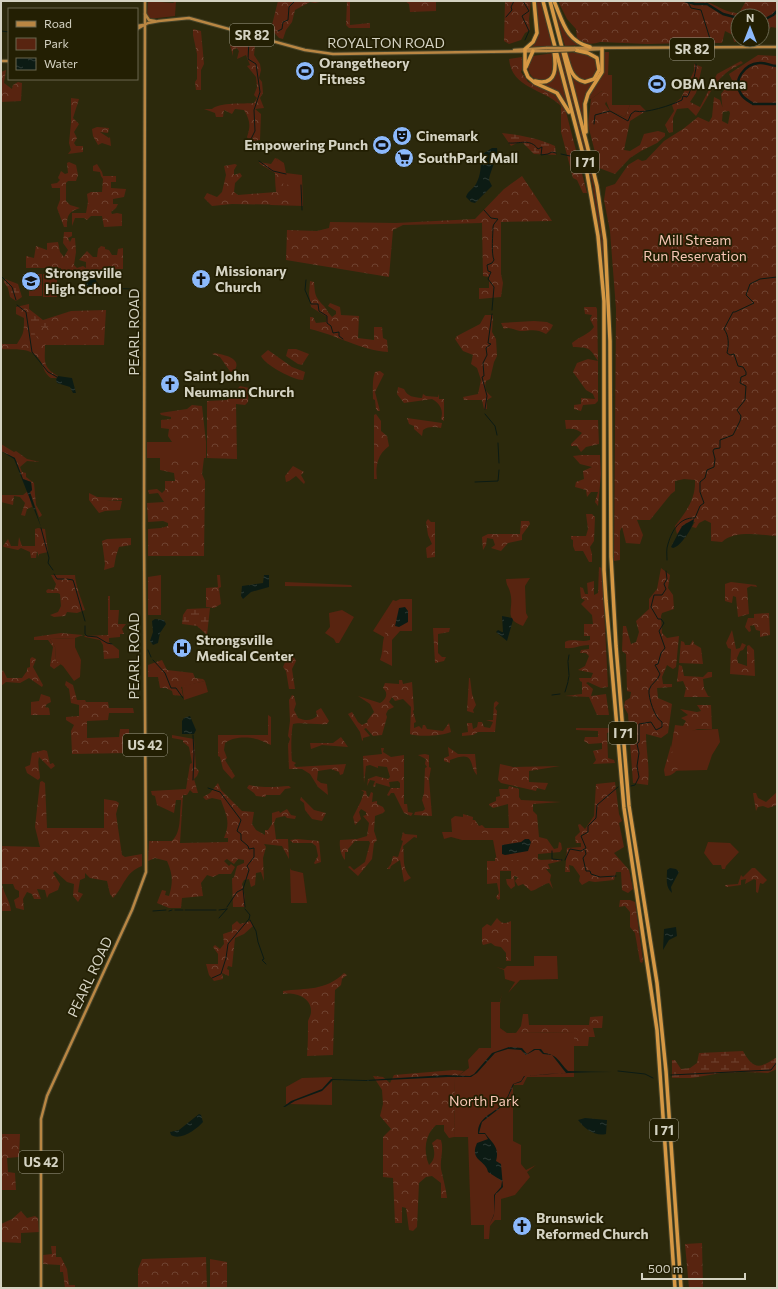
<svg xmlns="http://www.w3.org/2000/svg" width="778" height="1289" viewBox="0 0 778 1289" font-family="Commissioner,sans-serif">
<style>
.green{fill:#582410}
.forest{fill:url(#forest-crowns)}
.wetland{fill:url(#wetland-marsh)}
.water{fill:url(#water-ripples)}
.lines{fill:none;stroke-linecap:round;stroke-linejoin:round}
.stream{stroke:#0c1b14;stroke-width:1}
.river{stroke:#0c1b14;stroke-width:2.5}
.primary-casing{stroke:#474429;stroke-width:4.5}
.highway-casing{stroke:#474429;stroke-width:5.5}
.primary{stroke:#b98643;stroke-width:2.5}
.highway{stroke:#d69844;stroke-width:3.5}
.primary-bridge-casing{stroke:#474429;stroke-width:4.5;stroke-linecap:butt}
.primary-bridge{stroke:#b98643;stroke-width:2.5}
.labels{text-anchor:middle;stroke-width:3.5;stroke-linejoin:round;paint-order:stroke}
.shield{fill:#231f03;stroke:#9f9c89;stroke-width:1}
.shield-label{font-size:13px;font-weight:bold;fill:#d4d2c2}
.street-label{font-size:14px;fill:#d4d2c2;stroke:#231f03}
.poi-label{font-size:14px;font-weight:bold;fill:#d4d2c2;stroke:#231f03;text-anchor:start}
.park-label{font-size:14px;fill:#f7c6b5;stroke:#231f03}
</style>
<defs>
<pattern id="forest-crowns" width="20" height="18" patternUnits="userSpaceOnUse"><rect width="20" height="18" fill="#582410"/><path d="M2 6a3 3 0 1 1 6 0M12 15a3 3 0 1 1 6 0" fill="none" stroke="#6f4331"/></pattern>
<pattern id="wetland-marsh" width="20" height="14" patternUnits="userSpaceOnUse"><rect width="20" height="14" fill="#582410"/><path d="M1 5h8M5 5V1M11 12h8M15 12V8" fill="none" stroke="#6f4331"/></pattern>
<pattern id="water-ripples" width="26" height="14" patternUnits="userSpaceOnUse"><rect width="26" height="14" fill="#0c1b14"/><path d="M2 4q2-2 4 0t4 0M15 11q2-2 4 0t4 0" fill="none" stroke="#2e3b35"/></pattern>
</defs>
<rect width="100%" height="100%" fill="#2c290c"/>
<!-- green -->
<g class="green">
<path d="M148 1 173 3 176 1 175 16 149 19 147 14Z"/>
<path d="M536 1H541L552 46 532 47 539 34Z"/>
<path d="M552 1H554L568 34 579 45 565 46Z"/>
<path d="M604 52H609L608 75H612V105H630L625 117 610 111 602 91 591 99 588 98 603 73Z"/>
<path d="M554 53C554 58 555 64 555 69 552 87 528 84 528 65L532 56Z"/>
<path d="M559 53H561C582 133 608 216 607 299L597 217 592 182Z"/>
<path d="M567 53C581 51 595 53 598 68L593 78 583 80 574 73Z"/>
<path d="M557 59 570 109 558 93 539 83 555 74Z"/>
<path d="M571 74C578 85 589 85 598 77 587 94 584 106 584 126Z"/>
<path d="M278 159 284 163 286 173 302 175 303 206 270 205 276 192 275 173 273 171Z"/>
<rect x="29" y="274" width="13" height="22"/>
<rect x="43" y="274" width="14" height="23"/>
<rect x="147" y="442" width="59" height="16"/>
<path d="M530 578 525 586 526 613 528 617 523 626C502 618 515 609 510 592 509 587 506 585 506 579Z"/>
<path d="M400 599H412V631H400L392 640V666L380 660C383 652 382 645 384 637L373 631 393 600 396 601Z"/>
<path d="M342 610 354 617 339 643H336L334 639 325 633 330 627 329 613Z"/>
<path d="M75 638V647L81 660 80 677 74 681 63 666 56 661 55 647 50 639Z"/>
<path d="M205 681 208 692 184 700 182 686Z"/>
<path d="M718 729 720 742 712 755 707 770 667 771 674 731Z"/>
<path d="M451 819 475 820V828H535L536 860 497 861 493 840H462L451 837 444 839 442 832H452Z"/>
<path d="M708 842 730 843 739 852 726 866 725 869H722L721 865H713L704 853Z"/>
<path d="M290 868 291 870 303 873 307 903H291Z"/>
<path d="M534 956H557L558 979 520 980 508 993 515 982 505 979 504 970 496 967 504 969 507 966H534Z"/>
<path d="M502 993 500 1004V1028L507 1033 574 1032V1077H527L523 1085H513V1141L521 1145V1164L526 1170 536 1165 527 1172 530 1177 515 1195 501 1199V1220H495L490 1226 489 1239H484V1225H471L468 1137H454L455 1078 469 1068 468 1060 479 1048H491V1002H500Z"/>
<path d="M332 1077V1105L286 1104V1087L302 1078Z"/>
</g>
<!-- forest -->
<g class="forest">
<path d="M278 1H324L315 3 310 2 295 10 292 22 286 30 283 39 279 38 271 29Z"/>
<path d="M347 1H350V25L370 23V28H349L346 25Z"/>
<path d="M405 1H436V11L410 12 409 4Z"/>
<path d="M505 1H531L529 19 530 30 525 33 521 40 509 44 504 41Z"/>
<path d="M558 1H701C715 2 723 13 739 13L746 1H777V28L771 27 765 33 762 31V16H738V21L732 20 738 26V40H752L734 42 733 35 725 31 722 43H712L702 39 684 43 648 44 600 42C591 45 585 44 577 39L576 29 567 19Z"/>
<path d="M193 29 201 31 204 64 201 70V90H196L195 82 197 79V54L193 35Z"/>
<path d="M247 40 255 45 254 55 260 64 261 70 259 78 262 82 263 93 260 98 264 108 255 109 261 114 260 140 253 141 254 147 252 148 247 137C251 126 250 120 244 110L235 109 232 114 224 110 223 117H216L215 113 204 109H212C220 102 244 104 254 103L257 98 254 95 257 87 256 77 247 66 250 65 246 55 237 59 239 51 237 48 233 50V56L230 45 232 42 244 45Z"/>
<path d="M758 55 777 56V536C761 535 734 530 722 542L711 541V523L705 520 699 523 696 528 692 527 695 522 686 523 677 534 675 526C686 512 696 499 695 480L684 479 675 481V491L671 494 650 520H637L643 535 640 544 626 543 622 527 620 531V560L614 561 616 309 610 231 604 200 606 187 615 184 628 165 638 159 642 161 646 160 664 141 683 129 698 117 709 122 712 117 714 97 720 100 723 109 722 121 728 124 730 113 729 111 723 112 721 94 732 80 729 74Z"/>
<path d="M522 57 523 67 521 72 528 82 551 92 564 104 587 193H583L577 180 573 178 561 132V106C543 88 512 89 509 59Z"/>
<path d="M741 61 743 63C714 76 713 91 696 116L688 108 677 109 673 118V132L669 133 665 125 674 111 672 105 681 98 694 71V64L702 67 696 93 690 102 700 107 717 74Z"/>
<path d="M6 70 4 83 12 89 13 85 18 82 22 83 21 101 1 102V72Z"/>
<path d="M602 91 609 95 605 104 610 111 625 117 630 105H640L646 111 630 121 624 150 630 151 640 145 644 134 658 131 665 133V136L657 143 641 151 630 158 615 174 599 168 588 125 591 99Z"/>
<path d="M71 98 79 99 73 118 79 124 74 132 77 138 74 143 76 146H83V152L68 154 71 150 69 143 71 123Z"/>
<path d="M97 127 109 128 108 133 100 132 109 138 110 137 111 146 102 143 98 145 93 136 92 129Z"/>
<path d="M275 158 278 159 275 170 279 174 280 183 298 187 291 192 290 198 295 205 232 204 212 206 204 198 207 193 217 197 222 192 226 175 224 166 235 164 237 165 234 170V175L240 173 242 176 235 183 234 192 238 195 276 192 275 173 260 164 259 162 271 164Z"/>
<path d="M69 162 76 165 78 175 76 181H68L66 183V201L70 205 80 208C69 212 67 214 67 227H64L57 208 60 200V188H52L51 184 57 183 60 180 58 178 61 171 65 174 68 173 67 163Z"/>
<path d="M97 164 102 172 103 176H116V182H111V188L126 189 124 197 113 199V204H118L116 208 111 212 112 214 117 213 122 214V226L104 227 102 216H91L87 220 84 218H75L72 226V213H86L88 202 87 194 91 192H102L103 179 101 176 100 172 93 171V166Z"/>
<path d="M522 176 552 221 501 222V274L503 283 501 297 479 299V288H489V277L483 276 482 223 403 225 393 230 389 277 286 260 287 230 317 231 329 228 330 222 396 223 475 219 504 189Z"/>
<path d="M64 232H72V236L68 238 70 242 72 238H75L76 252 74 265 77 268 83 266 86 268V262L79 260 87 251 93 257H97L98 249 101 246 105 247V249L109 250 112 255H117L118 249 123 248V269L61 272V268H26V256L34 258 36 246 47 250V243L58 242 60 252 64 257 68 250 63 243Z"/>
<path d="M310 281 314 282C315 295 315 297 324 306 327 310 329 314 332 317L336 314V311L328 306 330 303 340 307 341 315 359 316 358 338 374 340V327H382L383 338 387 340 388 352C360 350 337 335 310 329V317H313L316 323 326 322 327 317 311 307 309 294Z"/>
<path d="M29 304V309L43 320 71 311 106 310 104 345H45C45 361 42 367 58 376L56 378H51C45 374 44 369 41 362 32 346 16 350 1 349V344H17C24 333 24 332 24 318L16 314V307Z"/>
<path d="M584 307H596L597 309 598 361C589 347 590 348 573 347L572 343C580 336 588 335 594 327L590 319 592 315 585 314Z"/>
<path d="M485 315H493L492 332 496 339 497 356 494 362 490 379 486 381C484 389 486 392 492 397L487 400V409H484L482 400H464L463 397 478 394 481 380 477 368 471 364 473 355 463 351 455 339 457 336 480 324Z"/>
<path d="M534 321 547 322 553 325 551 329 546 334C536 328 530 331 520 331 514 330 510 326 504 329L501 323Z"/>
<path d="M288 349H296L309 354 302 365 298 364 286 356Z"/>
<path d="M268 350 292 367 305 372 303 380C294 380 266 366 261 356Z"/>
<path d="M215 353C224 355 242 358 235 370L231 372 229 370 220 357 212 354Z"/>
<path d="M588 359 598 361V401L595 404 583 405 581 411 574 409V405L581 404V398L595 399 593 394 586 390 573 372 577 363Z"/>
<path d="M380 371 384 374 375 392 380 411H378L376 409 375 400 373 399C373 390 372 380 375 372Z"/>
<path d="M240 386 249 388 248 402 245 405 236 404 237 459 207 458V401L227 400Z"/>
<path d="M398 387 404 389C408 397 413 397 422 398L423 394 426 396 438 397 439 394V399H444V421L441 419C444 411 440 403 432 399L404 403 397 394Z"/>
<path d="M192 405 202 406 206 442H172L168 436 169 429 161 428V420L171 419V417L161 415 160 413 187 409Z"/>
<path d="M376 414 381 421V431L387 436 389 446C378 454 375 465 377 479H374V415Z"/>
<path d="M407 418 442 423 441 428C435 427 429 426 423 430L422 436 414 429V426L409 424Z"/>
<path d="M565 420H598L599 444 586 447 581 452 577 446H571V444L582 433C577 429 573 428 566 429Z"/>
<path d="M1 444 14 452 16 451 27 459 40 462 27 461 20 467 22 472 26 473V477L34 483 36 505 42 515 40 517H39L30 492 32 490 31 482 23 479 15 458 1 451Z"/>
<path d="M581 455H600L601 474 598 506 595 502 598 492H591L587 497 586 490 575 487 576 482 584 479 583 471 592 467 580 464 573 456Z"/>
<path d="M160 458H204L202 474 205 481 204 556H148V529L161 528 168 526V523L163 521 148 522 147 503 164 502 158 493 149 494 148 490 157 489 162 493 165 490V481H175L174 473 160 470Z"/>
<path d="M293 466 304 472 301 475 305 482 304 484 296 476 289 481 286 482 285 476Z"/>
<path d="M28 491 32 507 27 509 25 516 21 515 25 503 20 497 14 496 13 505 1 502V495H23Z"/>
<path d="M89 493 97 497 122 498V500L106 501H122L120 510 105 511 99 513 89 500Z"/>
<path d="M586 514H592L595 517 594 541 590 547 592 554V562H589L583 551H575L573 546V540L571 539V536H586L588 529Z"/>
<path d="M428 519 431 522H435V557L427 558 426 548 432 544 428 535 426 522Z"/>
<path d="M521 521H529L530 524 522 535V540L508 543 501 551 491 548 495 545 493 539 487 538 486 545 483 550 482 537 488 534H520Z"/>
<path d="M38 528 45 529 48 552 39 554V557L37 551 36 558H31L30 552 21 548 18 550 4 547 3 546 8 539 11 546H18L19 537 22 546H35V529Z"/>
<path d="M131 538V545L119 547 116 556 114 567 104 570 105 564 102 541 107 539Z"/>
<path d="M599 567 602 568 608 687 601 688 588 682 586 683 593 689 591 696 606 694 609 715H597L589 697 565 696 582 694V682L580 681 579 678H591L593 673 578 670 585 666 589 656 586 653H580L581 650 589 649V645C580 645 574 649 565 648V642C573 638 581 643 590 640V636H584V624H593L592 615 581 604 585 600 581 598 580 587 583 588 585 594H588L587 583 594 581V595L598 593Z"/>
<path d="M661 568 670 575 668 588 673 595 674 609 662 613 661 616 662 633 667 638 679 636 676 667 673 669 667 665 662 677 663 684H672V687L657 688 658 698 672 704 668 733 661 738 646 734C646 751 650 767 648 785L633 783 628 714 624 707 625 701 630 698 631 692 627 691 626 654 622 651 623 626H626L631 644 636 642 639 632 636 621 649 609V599L657 589Z"/>
<path d="M51 575H75C75 583 82 602 85 610L77 613 67 612 65 616 54 617 50 615 58 612 61 606 60 594 58 593H47L46 591 48 589 54 590 56 584Z"/>
<path d="M161 575V615H148V577Z"/>
<path d="M217 575H220L221 587 219 588 221 604 214 608 206 607V588L218 587Z"/>
<path d="M285 582 351 585 352 587 285 586Z"/>
<path d="M731 582 756 585 757 587 751 586 747 588 749 614 738 617 736 597 733 596 732 603 725 601V584Z"/>
<path d="M108 596H110V610H119L118 624H126L122 629 124 634H120V637L109 638V642L119 650V658L104 659 103 645 100 640 85 637 84 636 108 635Z"/>
<path d="M769 613 770 635 760 637V631L756 630 754 625 750 626 751 631 749 632 745 627 748 618H754V614Z"/>
<path d="M391 617 396 630 389 644 391 664 389 659 383 661 384 647 388 639 382 627 385 619Z"/>
<path d="M433 628H450L449 632 438 634V653L442 657H446L444 661 435 663Z"/>
<path d="M732 630 736 649 740 648 742 643 746 645 743 650 740 651 737 658 738 663 747 666V646L749 645 754 650 755 676 730 674 731 649 728 648 726 643Z"/>
<path d="M61 633 83 635 75 638 50 639 55 647 56 661 61 664 54 669 50 666 53 647 48 640H34V637Z"/>
<path d="M693 640 694 644 701 648 703 664 679 663 681 641 684 642 685 645H690Z"/>
<path d="M289 653 293 655 296 661 292 669 295 689H289L286 671 283 667Z"/>
<path d="M32 657 36 659 33 667 43 685 42 687 29 678 20 683 6 682 1 686V674L3 670 7 678H22L27 671V668L30 667V659Z"/>
<path d="M162 660 167 670 193 673 195 678 203 679 205 681 181 687 183 696 173 695 172 691 166 688H160L158 677H148V665Z"/>
<path d="M679 665 682 666 684 676 703 677 708 672H712V677L703 679 704 688 708 696 711 697H684L686 688 683 681 677 682Z"/>
<path d="M469 678H470L472 694 476 705 473 710 474 713 467 711Z"/>
<path d="M399 680H402L403 684 412 682 414 710 413 711 416 722 414 723V728L419 726 422 729 423 725H425L427 729 443 731 449 723 451 732C443 736 417 737 410 734L411 707 403 699 395 701 392 697 389 702 394 707 388 710 386 714 387 717 382 735 373 736 366 728 364 729 370 736 363 738V741L362 740 360 732 348 714 352 712 358 722 362 725 368 722 367 721 374 712 370 704 358 696 380 703C386 700 389 693 383 688L385 683 399 684Z"/>
<path d="M66 681 73 685 77 700H85L86 702H108L109 708H133L134 713H109L108 720 87 721V738L119 737 120 729H129V753L72 754 71 731 74 725 66 720V717L79 716V705L71 703 69 689 65 685Z"/>
<path d="M41 694 50 697 51 702 47 704 45 707 49 708 50 715H31V702L39 701Z"/>
<path d="M292 695 294 696 296 704 294 710 298 718C305 721 312 721 317 716L316 711 321 708 329 721 327 724C319 725 298 722 293 724 291 733 291 752 292 761L296 763 294 765 296 767 346 764 343 774 340 775 339 772 331 769 318 771 317 780 321 783 327 784 328 795 318 787 310 774 302 769H289L288 745 290 739 288 736 290 721 289 700Z"/>
<path d="M496 701 499 703 495 708 497 711 495 732H478L473 735 462 736V733L468 732 467 723H472L473 729 477 727 478 722H482L484 727 490 728 493 722 486 720H493L494 703Z"/>
<path d="M697 705H711L712 729H698L685 733 683 739 676 735 674 739 673 738 675 725 683 726 686 721 681 718 688 715 680 709 697 712 701 711Z"/>
<path d="M268 715 271 717V745C267 744 266 742 262 741 251 736 234 736 225 743L224 750 227 758 225 760 235 776 232 779 223 769 220 757 218 756V735H268Z"/>
<path d="M576 728H612L613 731 607 733 608 758 614 760 615 763 593 764 596 760 593 751 602 749V743L589 744 584 741 585 737H598V731L576 730Z"/>
<path d="M172 735 194 739 196 768 199 771 197 776 194 779 198 793H193L190 790 187 795H183L180 843 228 842V838H224C231 821 226 815 221 800L212 798 206 800 203 797 210 793 218 783 221 790 242 811 254 812 252 824 256 830 265 835V830H268L272 824V813L279 811 280 813 287 809 291 815 296 816 295 819 287 818 285 816 276 818 274 823 276 839H288L289 859 282 846 264 844 266 847 263 858 264 881 261 872 256 873 255 885 251 887 249 879 244 880 242 884 245 897V907H233L232 879 234 877 237 866 244 863V860L238 859 234 864 227 859 224 861 229 866 231 864 235 867 231 874H219L213 877 207 875 201 883 203 896 182 898 181 908H169L157 903 162 890 166 891 165 895 169 896C173 883 173 874 167 861L155 858 148 861 149 841H172C182 831 179 816 181 803V800H176L174 813 157 805 155 796 152 795 151 791 186 789 190 764 192 763 189 747 183 742V740L172 738Z"/>
<path d="M341 737 348 747 322 745 311 749 310 743H333Z"/>
<path d="M671 745 673 756 680 765C677 771 673 776 665 776L664 770Z"/>
<path d="M448 747 458 754H475L477 775C468 766 477 749 450 760V763L444 761V758L449 756Z"/>
<path d="M381 748H384L383 752 391 757 404 755V804H407L408 812 413 813 411 816 404 813 394 793H391L389 796 387 795 391 788H400V783L398 781 389 782 390 787 376 783 375 787 373 786 375 781 370 780 367 786 368 779 376 776 388 779 390 777 387 767 378 766V768L370 765 366 766 364 783 363 756 382 754Z"/>
<path d="M44 750 47 751 50 764 53 763 55 766 51 769 39 757C37 764 40 771 40 778L38 780 27 773 25 767 30 765 32 753Z"/>
<path d="M425 754 429 755V767L431 768 429 779 432 816 414 815 415 812 423 811 425 809 422 800 424 793 425 768 427 767 425 764 426 759 418 755Z"/>
<path d="M500 764 513 767 560 766 529 771V782L548 783 545 790 537 788 536 791 501 783 498 780Z"/>
<path d="M42 781 45 783 47 828H104V799L116 801 119 803 116 814 122 855 125 857 142 854V866C125 872 124 887 113 898L110 894 107 881 90 878 85 873V878L80 880 78 892 83 894 78 902 73 896 74 884 67 882 55 871 53 873 60 884 58 890 49 894 47 898 45 890 37 889 41 899H34L32 894 27 892 23 899 24 910 16 908 14 900 19 897V891L15 889 13 884H2C4 895 10 900 11 911H1V846L40 847 35 827 40 782Z"/>
<path d="M615 782 619 814 622 821 619 823 624 847 614 853 629 870 633 889 628 893 622 890 621 872H616L614 880 595 882 589 881 582 885 579 881 580 876 573 866 569 865 570 872H565L567 848 581 847V843H576L575 837 580 832 578 825 580 824 585 829 594 816 596 784Z"/>
<path d="M249 785C263 788 275 787 289 786L291 788 285 789 280 795H266L265 797 256 796 254 793 247 788Z"/>
<path d="M509 786 519 789V797L521 800 561 802 533 804V811L537 815 539 837 547 839 554 849 558 848 559 842 561 843 562 849 560 852 538 854V859L541 860 561 859V861L548 864 550 869H546L551 875 550 880 553 889 549 883C541 885 539 889 531 891L523 884 518 886 515 881 518 877 514 876 515 886 511 889 507 884 506 879H511V871H500V899L498 900 496 897 499 893 497 883 487 884V861H495V858L517 852V856L508 860H532L531 845 525 839 509 845 503 843 497 833 485 834 479 832 478 828H475V820L479 826 482 825 485 828H509L508 804 493 808 489 805V804L496 801V797L500 796 499 789H508Z"/>
<path d="M361 790 366 791 367 796 369 797 371 792 373 793 372 802 377 801V804L383 807 385 811 383 813 375 816 374 831 377 840 374 843 372 859 358 876 348 867 350 866 354 870 365 862 370 843 369 841H355L348 849V852H345V860C341 856 339 846 340 840L357 839 367 836 369 823 363 816 366 815V812L361 809 359 812 361 819 355 825 353 817 361 801 364 792Z"/>
<path d="M777 792V805L768 808 763 806 758 807 756 811 753 793H756L758 798 766 802Z"/>
<path d="M301 797 314 810 326 813 322 821 312 819 305 810 304 803 300 800Z"/>
<path d="M463 814 473 817 472 828H466L458 822 451 819 455 816 463 817Z"/>
<path d="M403 832 405 834 417 835V838L414 837 403 846C405 858 401 866 411 878L404 882 400 860 391 866 390 869H387L391 864 393 856 398 857 403 841 401 840Z"/>
<path d="M297 839 319 841 321 862 315 864 314 863 318 856 316 846 312 843H293L290 840Z"/>
<path d="M752 868H755L767 880 763 884 760 883 758 893 756 892V880L754 879 745 884 746 879 741 880V885L726 887 725 885 738 884 741 875 743 877Z"/>
<path d="M620 900H630L635 902 643 961 642 963 640 962 635 933 630 927V912L625 906 619 907Z"/>
<path d="M497 918C502 924 504 924 511 921V961H506V953L501 947 495 946 491 943 483 945 482 943V928L487 924 491 926Z"/>
<path d="M237 921 240 924 251 921 253 926 244 934 235 938 232 967 228 966 227 969 229 970V976L222 973 223 979 214 981 209 975 206 964H218V954L213 947 215 945 220 949 224 944 223 934 232 931V925Z"/>
<path d="M344 973 347 975 342 979 341 985 335 990 333 1055 307 1056C308 1045 308 1032 308 1021 309 1018 311 1015 311 1012 312 997 294 992 283 994V991C306 988 326 991 344 973Z"/>
<path d="M523 1014H528L529 1025H589L590 1017 603 1016 602 1028H593L595 1037H589L588 1046H574V1032L516 1033 521 1026Z"/>
<path d="M454 1070 464 1071 455 1078 454 1137 449 1138 444 1131V1125H436C425 1135 423 1150 429 1165 436 1159 435 1151 432 1143L437 1139 441 1140C444 1150 440 1158 441 1169 443 1179 446 1188 447 1198H441V1183L432 1176 426 1177 419 1183 417 1227 413 1231 409 1230 406 1208 402 1207V1223H395L393 1178 383 1177V1137L391 1129 380 1116 383 1104 382 1090 373 1076 383 1077 390 1083 394 1075Z"/>
<path d="M1 1134H20L19 1157 7 1158 8 1172 15 1173 16 1190H1Z"/>
<path d="M21 1211 27 1218 35 1216 38 1218 39 1232 21 1233V1243L1 1242V1224L12 1219Z"/>
<path d="M702 1243 703 1288H689L685 1244Z"/>
<path d="M51 1246H56V1257H61L67 1269 69 1285H75V1288H65L63 1272H60V1265L43 1264V1255L52 1254Z"/>
<path d="M206 1257 207 1288H138V1269L142 1259Z"/>
<path d="M210 1259 227 1262V1288H210Z"/>
</g>
<!-- wetland -->
<g class="wetland">
<path d="M502 133C520 135 538 138 555 146L556 155 534 154 523 143H517L511 146Z"/>
<path d="M5 279 18 284 22 297 16 301 10 297 8 288 4 282Z"/>
<path d="M31 314 49 324 48 327H36L33 331 38 339 31 344 29 339Z"/>
<path d="M210 608 207 635 197 626 182 624 183 615 187 609Z"/>
<path d="M743 1051C754 1071 760 1068 777 1057V1069L768 1073 744 1072 721 1073 692 1078H672V1060H675L681 1069 690 1068 697 1063 699 1053Z"/>
</g>
<!-- water -->
<g class="water">
<path d="M492 148H497C499 155 490 171 489 180L492 186 475 203 471 202 466 197C467 192 473 189 476 184 481 175 481 166 481 155Z"/>
<path d="M86 275H95L96 281 102 288 86 286 83 277Z"/>
<path d="M58 376 72 378 76 393H73L70 387 57 383 56 380Z"/>
<path d="M1 451 15 458 23 479 31 482 32 490 30 492 41 527 14 459Z"/>
<path d="M694 519C694 527 680 547 673 548L671 547 682 526Z"/>
<path d="M264 575H269V587L251 592 243 599 241 596 242 586 263 583Z"/>
<path d="M405 607 408 611V622L399 627 395 626 399 608Z"/>
<path d="M502 616 512 618 513 620 507 641 496 632 498 630 502 632H503Z"/>
<path d="M155 619 164 620 166 624 160 633 158 643 153 645 150 641 153 632 152 621Z"/>
<path d="M190 716 196 730 194 734H182V721L184 718Z"/>
<path d="M525 839H529L531 842 528 851 505 855 502 854V845L521 842Z"/>
<path d="M670 868 676 869 679 872 671 887 672 893C665 887 667 878 667 870Z"/>
<path d="M676 927 677 936 669 940 663 950 664 929Z"/>
<path d="M509 1047 522 1048 527 1054 534 1049H541L544 1053C557 1054 559 1062 568 1071L613 1072C583 1072 555 1073 525 1076L521 1082 514 1084 505 1104 482 1122 479 1133H485C492 1143 500 1147 496 1161L501 1164 503 1187 495 1195 494 1215 489 1226 494 1214V1195L501 1187 502 1181 488 1172C486 1160 469 1161 477 1143L488 1139 485 1134H478C477 1117 493 1114 503 1104 507 1099 510 1090 513 1084L521 1081 524 1076 566 1073 552 1055 543 1054 539 1050H535L526 1055 521 1050 508 1049 495 1053 477 1073 471 1077H448L367 1081 333 1080 322 1091 295 1101 285 1107H273H283L291 1101 322 1089 331 1079 366 1080 446 1075 470 1076 474 1074 492 1053Z"/>
<path d="M199 1114 201 1115 203 1122C197 1129 181 1141 171 1135L170 1132 179 1130Z"/>
<path d="M585 1118 607 1120 606 1134C595 1137 584 1128 578 1120Z"/>
</g>
<g class="lines">
<!-- stream -->
<g class="stream">
<path d="M523 1 529 11 522 16 529 31 525 40"/>
<path d="M688 2 691 8 701 10 711 42"/>
<path d="M506 17 512 10 511 7 514 1"/>
<path d="M1 31 9 32"/>
<path d="M278 31 282 29 283 22 288 20 289 7 295 1"/>
<path d="M249 40 248 59 256 64 260 92 254 110 255 131 251 139 254 148"/>
<path d="M594 124 595 115 610 111 628 121 631 114 635 111C645 114 672 105 682 100L683 96 687 97C690 94 697 70 696 64"/>
<path d="M509 143C520 144 530 138 538 149L542 147 541 155 548 154 552 152 556 153"/>
<path d="M561 154 570 156 576 154"/>
<path d="M259 161 273 171 286 174"/>
<path d="M301 185 302 210"/>
<path d="M484 210 491 218 498 219C496 222 493 224 493 227 493 233 491 254 494 260L492 263 487 265 488 271 491 272 488 279 494 287 492 310"/>
<path d="M1 276 12 287 16 300"/>
<path d="M306 280 305 290 311 304H318L319 311 327 316V323L331 326 333 333 339 332V336L343 339"/>
<path d="M102 288 133 289"/>
<path d="M17 305 26 312 32 352 48 372 57 377"/>
<path d="M485 409 487 396 482 377 484 376 483 363 487 355 486 348 491 344 488 343 492 314"/>
<path d="M485 414 495 426 497 435"/>
<path d="M498 443 499 463"/>
<path d="M475 482 498 481 499 470"/>
<path d="M41 528 49 558 48 563 53 570"/>
<path d="M667 560C667 555 666 549 668 544 672 530 680 517 695 518L700 506 704 503 700 492V482L705 478 707 470 714 467 715 459 713 451 714 449 720 448V440L733 435 740 421 741 416 737 410 745 400 746 386 740 383 741 377 746 375V372L743 367 738 366 734 354 730 355 727 353C729 344 729 336 724 329L733 312H735L754 303 746 295 750 284 760 279 777 277"/>
<path d="M54 574 57 579H64"/>
<path d="M67 579 73 580 74 583 85 621"/>
<path d="M85 626V634L87 636 97 637 107 643 112 644"/>
<path d="M148 650 151 657"/>
<path d="M153 660 165 673 171 688H176L183 698"/>
<path d="M568 661 569 655"/>
<path d="M568 662 569 675"/>
<path d="M568 681 569 676"/>
<path d="M565 692 568 682"/>
<path d="M552 695 560 694"/>
<path d="M193 735 194 754 193 780"/>
<path d="M631 786 635 785 639 777 637 766 639 753 637 744 639 742V724L651 722 656 730 662 727V722C655 719 648 697 649 690 651 683 658 681 660 674L655 665 658 664 661 653 665 648 659 631 664 623 661 619H658L651 607 654 595H662L666 589 664 584 667 579 666 571"/>
<path d="M208 788 220 792 241 820 237 831 241 834V840L248 846 249 849 254 848V857L247 866 249 870 243 889 245 907"/>
<path d="M585 850 586 854 583 858 586 871H590L591 874 600 877 616 876"/>
<path d="M552 851V859L562 860"/>
<path d="M565 860 570 849 581 851 586 848 581 836 588 832V826L596 818 597 805 618 787"/>
<path d="M227 907 237 892 243 889"/>
<path d="M175 910H183"/>
<path d="M185 910H216"/>
<path d="M219 910 227 909"/>
<path d="M153 911 166 910"/>
<path d="M169 911 172 910"/>
<path d="M219 918 227 909"/>
<path d="M250 920 256 931 258 942 264 959 262 960 266 964"/>
<path d="M212 978 221 974 226 958 228 944 249 919 250 915 245 909"/>
<path d="M618 1071 645 1074 653 1078"/>
<path d="M671 1075 771 1070 777 1062"/>
</g>
<!-- river -->
<g class="river">
<path d="M685 1 695 4H707L723 14 738 18"/>
<path d="M762 21 773 15 777 11"/>
<path d="M777 66C770 66 766 62 759 63 745 64 732 80 741 94 744 99 749 101 753 104H777"/>
</g>
<defs>
<g id="primary">
<path d="M145 14 149 20 155 21"/>
<path d="M137 26 143 25"/>
<path d="M137 29 148 23 159 21 189 18 305 50 333 54 547 51"/>
<path d="M574 48 777 47"/>
<path d="M514 50 547 48"/>
<path d="M581 50 602 49"/>
<path d="M1 61H9"/>
<path d="M41 1288V1119L47 1096 132 910 146 872 144 527 145 1"/>
</g>
<g id="highway">
<path d="M534 1 537 33 533 42 525 49V70L528 77 535 83 557 93 569 112"/>
<path d="M543 1 585 162 598 236 604 301V570L606 601 624 808 657 1030 675 1288"/>
<path d="M550 1 587 145 597 186 605 240 610 341 611 557 616 646 629 806 657 983 666 1071 681 1288"/>
<path d="M554 1C563 22 566 41 590 47"/>
<path d="M565 52C569 64 570 79 585 82L594 79 599 70 597 58 588 53 575 50"/>
<path d="M526 67 533 51"/>
<path d="M535 81C558 87 556 65 554 51"/>
<path d="M586 132 585 104 588 94 602 72V49"/>
</g>
</defs>
<!-- primary casing -->
<use href="#primary" class="primary-casing"/>
<!-- highway casing -->
<use href="#highway" class="highway-casing"/>
<!-- primary -->
<use href="#primary" class="primary"/>
<!-- highway -->
<use href="#highway" class="highway"/>
<defs>
<g id="primary-bridge">
<path d="M547 48H574"/>
<path d="M547 51 575 50"/>
</g>
</defs>
<!-- primary-bridge casing -->
<use href="#primary-bridge" class="primary-bridge-casing"/>
<!-- primary-bridge -->
<use href="#primary-bridge" class="primary-bridge"/>
</g>
<!-- icons -->
<defs>
<symbol id="stadium-disc" viewBox="-11 -11 22 22"><circle r="9.5" fill="#8cb9fc" stroke="#231f03"/><path d="M0-5a6.5 5 0 1 0 0 10a6.5 5 0 1 0 0-10ZM-3.5-1.8h7v3.6h-7Z" fill="#111"/></symbol>
<symbol id="theatre-disc" viewBox="-11 -11 22 22"><circle r="9.5" fill="#8cb9fc" stroke="#231f03"/><path d="M-5-5.5Q0-4 5-5.5V0Q5 5 0 6Q-5 5-5 0ZM-3.3-2.5H-1v1.5H-3.3ZM1-2.5H3.3v1.5H1ZM-2.8 1Q0 5.5 2.8 1Z" fill="#111"/></symbol>
<symbol id="supermarket-disc" viewBox="-11 -11 22 22"><circle r="9.5" fill="#8cb9fc" stroke="#231f03"/><path d="M-6-5.5h2.5l.6 2H6L4.5 2H-2.5L-4.4-4H-6ZM-1.5 3.2a1.3 1.3 0 1 0 .1 0ZM3 3.2a1.3 1.3 0 1 0 .1 0Z" fill="#111"/></symbol>
<symbol id="church-disc" viewBox="-11 -11 22 22"><circle r="9.5" fill="#8cb9fc" stroke="#231f03"/><path d="M-1.2-6h2.4v3.5h3.3v2.4h-3.3V6h-2.4V-.1h-3.3v-2.4h3.3Z" fill="#111"/></symbol>
<symbol id="school-disc" viewBox="-11 -11 22 22"><circle r="9.5" fill="#8cb9fc" stroke="#231f03"/><path d="M0-5L7-2L0 1L-7-2ZM-4 1L0 2.5L4 1V4Q0 6-4 4Z" fill="#111"/></symbol>
<symbol id="hospital-disc" viewBox="-11 -11 22 22"><circle r="9.5" fill="#8cb9fc" stroke="#231f03"/><path d="M-5-5h3v3.5h4V-5h3V5h-3V1.5h-4V5h-3Z" fill="#111"/></symbol>
</defs>
<g fill-rule="evenodd">
<use href="#stadium-disc" x="294" y="60" width="22" height="22"/>
<use href="#stadium-disc" x="646" y="73" width="22" height="22"/>
<use href="#theatre-disc" x="391" y="125" width="22" height="22"/>
<use href="#stadium-disc" x="371" y="134" width="22" height="22"/>
<use href="#supermarket-disc" x="393" y="147" width="22" height="22"/>
<use href="#church-disc" x="190" y="268" width="22" height="22"/>
<use href="#school-disc" x="20" y="270" width="22" height="22"/>
<use href="#church-disc" x="159" y="373" width="22" height="22"/>
<use href="#hospital-disc" x="171" y="637" width="22" height="22"/>
<use href="#church-disc" x="511" y="1215" width="22" height="22"/>
</g>
<g class="labels">
<!-- shield labels -->
<g class="shield">
<rect x="230" y="24" width="44" height="22" rx="3"/>
<rect x="670" y="38" width="44" height="22" rx="3"/>
<rect x="571" y="151" width="28" height="22" rx="3"/>
<rect x="609" y="722" width="28" height="22" rx="3"/>
<rect x="123" y="734" width="44" height="22" rx="3"/>
<rect x="650" y="1119" width="28" height="22" rx="3"/>
<rect x="19" y="1151" width="44" height="22" rx="3"/>
</g>
<g class="shield-label">
<text x="252" y="40">SR 82</text>
<text x="692" y="54">SR 82</text>
<text x="585" y="167">I 71</text>
<text x="623" y="738">I 71</text>
<text x="145" y="750">US 42</text>
<text x="664" y="1135">I 71</text>
<text x="41" y="1167">US 42</text>
</g>
<!-- street labels -->
<g class="street-label">
<text x="386" y="48">ROYALTON ROAD</text>
<text transform="translate(134 332) rotate(-90)" y="5">PEARL ROAD</text>
<text transform="translate(134 656) rotate(-90)" y="5">PEARL ROAD</text>
<text transform="translate(90 977) rotate(-65)" y="5">PEARL ROAD</text>
</g>
<!-- poi labels -->
<g class="poi-label">
<text x="319" y="68">Orangetheory<tspan x="319" dy="16">Fitness</tspan></text>
<text x="671" y="89">OBM Arena</text>
<text x="416" y="141">Cinemark</text>
<text x="368" y="150" text-anchor="end">Empowering Punch</text>
<text x="418" y="163">SouthPark Mall</text>
<text x="215" y="276">Missionary<tspan x="215" dy="16">Church</tspan></text>
<text x="45" y="278">Strongsville<tspan x="45" dy="16">High School</tspan></text>
<text x="184" y="381">Saint John<tspan x="184" dy="16">Neumann Church</tspan></text>
<text x="196" y="645">Strongsville<tspan x="196" dy="16">Medical Center</tspan></text>
<text x="536" y="1223">Brunswick<tspan x="536" dy="16">Reformed Church</tspan></text>
</g>
<!-- park labels -->
<g class="park-label">
<text x="695" y="245">Mill Stream<tspan x="695" dy="16">Run Reservation</tspan></text>
<text x="484" y="1106">North Park</text>
</g>
</g>
<!-- border -->
<rect width="778" height="1289" fill="none" stroke="#d4d2c2" stroke-width="4"/>
<!-- legend -->
<rect x="8" y="8" width="130" height="72" fill="#231f03" stroke="#6a674f"/>
<rect x="16" y="21" width="20" height="6" fill="#b98643" stroke="#6a674f"/>
<text x="44" y="28" font-size="12" fill="#d4d2c2">Road</text>
<rect x="16" y="38" width="20" height="12" fill="#582410" stroke="#6a674f"/>
<text x="44" y="48" font-size="12" fill="#d4d2c2">Park</text>
<rect x="16" y="58" width="20" height="12" fill="url(#water-ripples)" stroke="#6a674f"/>
<text x="44" y="68" font-size="12" fill="#d4d2c2">Water</text>
<!-- north arrow -->
<g transform="translate(750 28)"><circle r="19" fill="#231f03" stroke="#6a674f"/>
<path d="M0-3L7 15L0 10L-7 15Z" fill="#8cb9fc"/>
<text y="-6" font-size="11" font-weight="bold" text-anchor="middle" fill="#d4d2c2">N</text>
</g>
<!-- scale -->
<path d="M642 1273v6h103v-6" fill="none" stroke="#d4d2c2" stroke-width="2"/>
<text x="648" y="1273" font-size="12" fill="#d4d2c2" stroke="#231f03" stroke-width="3" paint-order="stroke">500 m</text>
</svg>
